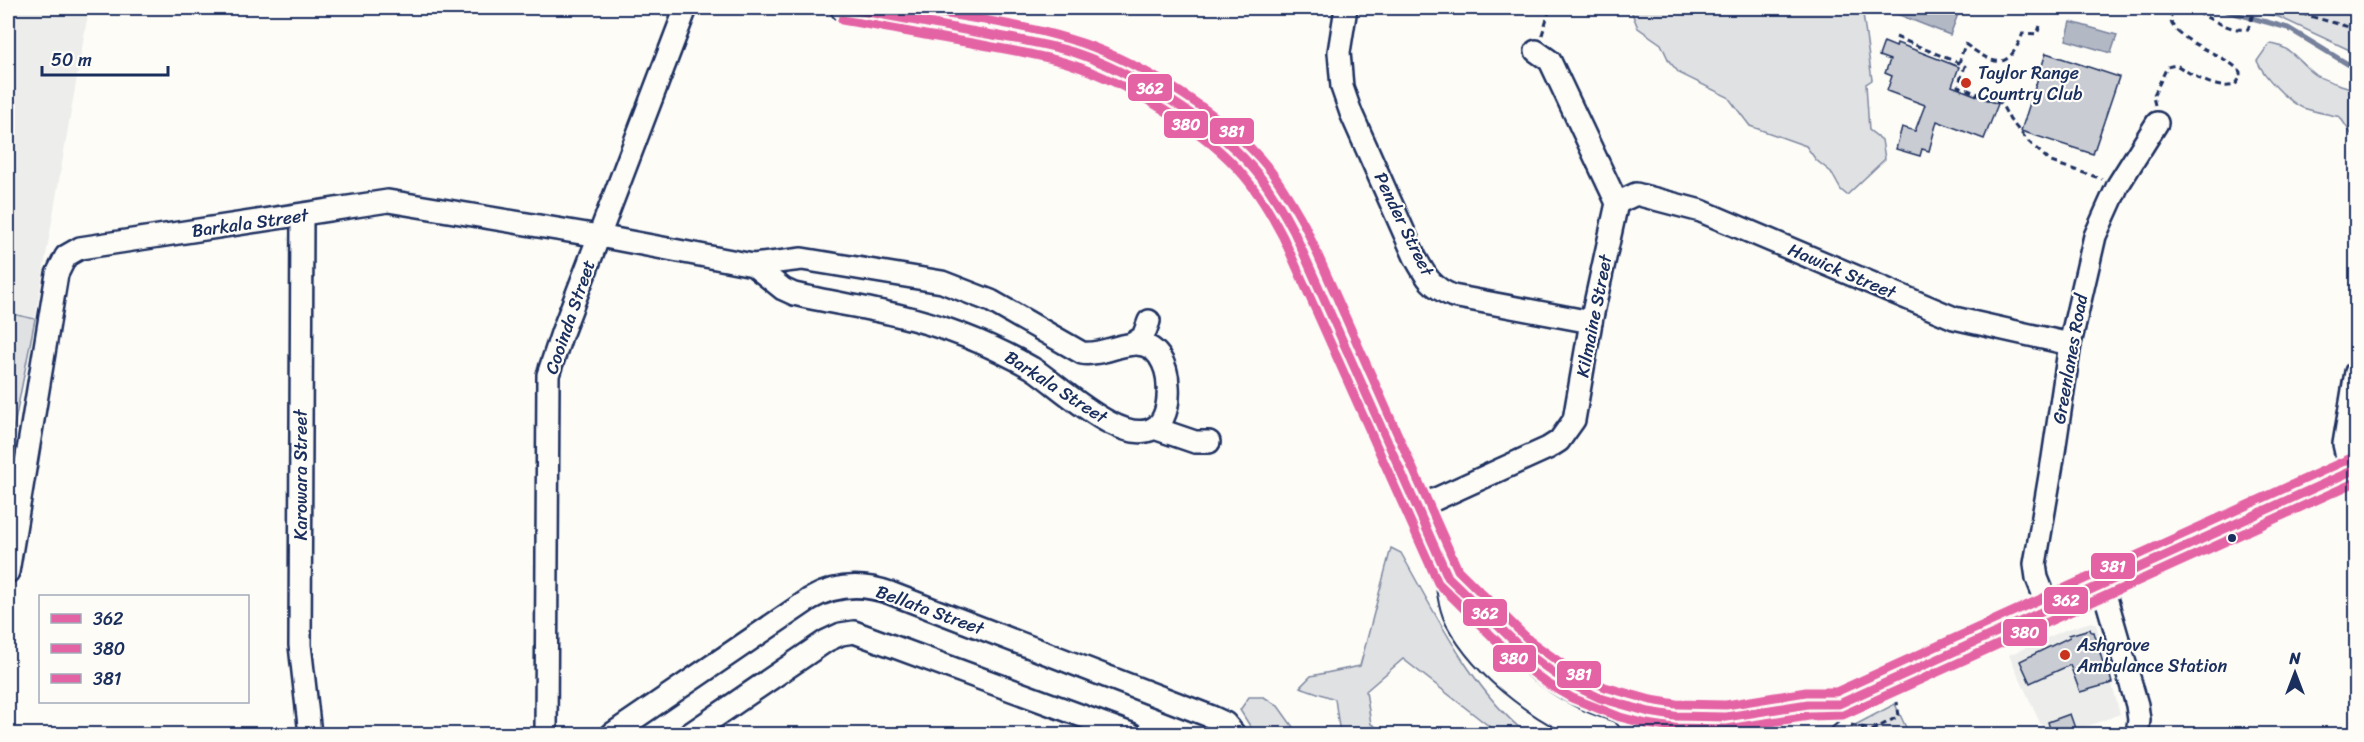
<svg xmlns="http://www.w3.org/2000/svg" width="2364" height="742" viewBox="0 0 2364 742" font-family="Sriracha,sans-serif">
<style>
.built{fill:#edeeec}
.green{fill:#e0e1e3;stroke:#7e88a0;stroke-width:1.5}
.water{fill:#b3b8c5;stroke:#76819c;stroke-width:1.5}
.lines{fill:none;stroke-linecap:round;stroke-linejoin:round}
.stream{stroke:#76819c;stroke-width:5}
.building{fill:#c9ccd3;stroke:#1b2f5e;stroke-width:1.5}
.minor-casing{stroke:#1b2f5e;stroke-width:26}
.major-casing{stroke:#1b2f5e;stroke-width:30}
.path{stroke:#1b2f5e;stroke-width:3;stroke-dasharray:6 4.5;stroke-linecap:butt}
.minor{stroke:#fdfcf7;stroke-width:21}
.major{stroke:#fdfcf7;stroke-width:26}
.bus-1-casing{stroke:#fdfcf7;stroke-width:14}
.bus-2-casing{stroke:#fdfcf7;stroke-width:14}
.bus-3-casing{stroke:#fdfcf7;stroke-width:14}
.bus-1{stroke:#e463a4;stroke-width:9}
.bus-2{stroke:#e463a4;stroke-width:9}
.bus-3{stroke:#e463a4;stroke-width:9}
.poi-dot{fill:#c8321e;stroke:#fdfcf7;stroke-width:2}
.bus-dot{fill:#1b2f5e;stroke:#fdfcf7;stroke-width:2}
.labels{text-anchor:middle;stroke-width:4.5;stroke-linejoin:round;paint-order:stroke}
.poi-label{font-size:18px;fill:#1b2f5e;stroke:#fdfcf7;text-anchor:start}
.street-label{font-size:18px;fill:#1b2f5e;stroke:#fdfcf7}
.line-badge{stroke:#fdfcf7;stroke-width:2}
.badge-label{font-size:16px;text-anchor:middle;font-weight:bold;fill:#fff}
</style>
<rect width="100%" height="100%" fill="#fdfcf7"/>
<filter id="ink" filterUnits="userSpaceOnUse"><feTurbulence type="fractalNoise" baseFrequency=".0167" numOctaves="2"/><feDisplacementMap in="SourceGraphic" scale="12" xChannelSelector="R" yChannelSelector="G"/><feConvolveMatrix kernelMatrix="1 2 1 2 8 2 1 2 1" color-interpolation-filters="sRGB"/></filter>
<g filter="url(#ink)">
<!-- built -->
<g class="built">
<path d="M8 8H89L35 319 8 313Z"/>
<path d="M2091 622 2096 624 2120 714 2067 734H2045L2009 655 2065 630Z"/>
</g>
<!-- green -->
<g class="green">
<path d="M1630 8H1855L1863 14 1872 80 1866 84 1869 130 1882 140 1885 159 1847 195 1841 190 1831 172 1816 160 1806 146 1750 126 1728 97 1679 73 1669 61 1661 44 1638 28Z"/>
<path d="M2242 8H2356V53L2279 17Z"/>
<path d="M2269 44C2291 45 2299 63 2316 75 2326 82 2344 85 2356 90V137L2352 135 2340 117C2328 114 2315 112 2303 108 2288 102 2263 75 2257 61Z"/>
<path d="M8 313 35 319 8 457Z"/>
<path d="M1391 548 1401 553C1435 613 1473 692 1527 734H1499L1403 659 1366 691 1371 724 1388 734H1340L1335 699 1300 687 1311 676 1360 666Z"/>
<path d="M1249 697H1264L1278 706 1298 734H1255L1240 710Z"/>
<path d="M1895 704 1909 734H1838Z"/>
</g>
<!-- water -->
<g class="water">
<path d="M1893 8H1956L1960 9 1950 35 1892 12Z"/>
<path d="M2071 22 2117 35 2111 53 2066 40Z"/>
</g>
<g class="lines">
<!-- stream -->
<path class="stream" d="M2216 8 2288 28 2356 69"/>
</g>
<!-- building -->
<g class="building">
<path d="M1884 42 1896 47 1897 43 1959 67 1952 86 1998 104 1984 139 1937 121 1929 151 1922 149 1920 156 1896 149 1902 127 1915 131 1925 105 1887 91 1892 76 1885 73 1890 60 1879 56Z"/>
<path d="M2046 53 2119 77 2093 154 2021 131Z"/>
<path d="M2090 629 2091 632H2094L2105 670 2108 669 2112 683 2080 692 2070 665 2030 683 2020 661 2070 637 2069 635Z"/>
<path d="M2070 714 2076 731 2067 735H2052L2048 722Z"/>
</g>
<g class="lines">
<defs>
<g id="minor">
<path d="M1346 8 1339 52 1342 87 1351 113 1415 257C1426 277 1431 287 1453 296L1591 322"/>
<path d="M1617 203 1636 194 1701 211 1954 318 2070 344"/>
<path d="M302 216 300 645 310 734"/>
<path d="M1132 344 1143 337 1149 321"/>
<path d="M1154 428 1195 442H1209"/>
<path d="M2350 471 2344 444 2356 372"/>
<path d="M1416 508 1548 448 1559 441 1574 420 1591 322 1617 203 1550 61 1536 51"/>
<path d="M8 572 57 274 66 256 80 248 388 201 599 236 753 265 802 259 942 282 991 301 1082 353C1108 357 1140 329 1159 356 1165 365 1168 376 1168 386 1169 399 1167 416 1158 425 1127 453 1058 384 1032 368 990 344 944 326 897 315 863 307 828 302 794 294L783 289 753 265"/>
<path d="M2102 584 2137 705 2139 720 2137 734"/>
<path d="M2049 608 2037 578 2035 564 2053 458 2070 344 2095 236 2118 185 2157 123"/>
<path d="M546 734 548 375 562 333 686 8"/>
<path d="M612 734 810 599C836 584 862 583 890 593L1212 717 1225 723 1234 734"/>
<path d="M690 734 826 641 841 634 854 632 1131 734"/>
</g>
<g id="major">
<path d="M844 8 1055 47 1112 68 1194 116 1228 141 1258 173 1283 210 1294 232 1448 577C1451 590 1452 606 1458 617 1486 670 1551 718 1607 734"/>
<path d="M1448 577C1478 603 1503 635 1534 659 1588 703 1657 721 1726 717 1752 716 1777 710 1803 705 1815 703 1827 704 1839 704"/>
<path d="M1788 734 1813 725 1839 704 2356 469"/>
</g>
</defs>
<!-- minor casing -->
<use href="#minor" class="minor-casing"/>
<!-- major casing -->
<use href="#major" class="major-casing"/>
<!-- path -->
<g class="path">
<path d="M2281 8 2356 29"/>
<path d="M2040 26 2037 34 2023 33C2007 74 1994 64 1965 44L1959 63 1965 66 1958 86 2001 103 2010 120 2029 142 2051 162 2102 179"/>
<path d="M1542 35 1550 8"/>
<path d="M1896 37 1959 63"/>
<path d="M2155 105 2153 97 2167 67 2176 65C2192 74 2215 91 2235 85L2240 78V72C2228 54 2165 39 2171 15L2179 8C2204 10 2222 32 2248 29L2255 8"/>
<path d="M8 431 9 441"/>
<path d="M1851 725 1873 730 1899 716 1897 702"/>
</g>
<!-- minor -->
<use href="#minor" class="minor"/>
<!-- major -->
<use href="#major" class="major"/>
<defs>
<path id="bus-1" d="M844 8C886 15 928 23 970 31 1004 37 1039 42 1073 52 1131 71 1212 121 1252 167 1269 186 1282 209 1294 232L1448 577 1523 650 1555 674 1577 687 1600 698 1649 712 1674 716 1726 717 1808 704H1839L2356 469"/>
<path id="bus-2" d="M842 20C885 27 928 36 972 43 1004 49 1038 54 1070 64 1125 82 1207 131 1244 176 1260 195 1272 216 1283 237L1438 583 1515 659 1548 684 1572 698 1620 717 1647 724 1674 728 1727 729 1809 716 1843 715 2356 482"/>
<path id="bus-3" d="M909 8C962 17 1017 23 1069 39 1132 57 1216 109 1260 158 1278 178 1292 202 1305 226L1458 570 1530 641 1562 664 1583 677 1605 687 1651 700 1676 704 1726 705 1806 692H1836L2351 458"/>
</defs>
<!-- bus-1 casing -->
<use href="#bus-1" class="bus-1-casing"/>
<!-- bus-2 casing -->
<use href="#bus-2" class="bus-2-casing"/>
<!-- bus-3 casing -->
<use href="#bus-3" class="bus-3-casing"/>
<!-- bus-1 -->
<use href="#bus-1" class="bus-1"/>
<!-- bus-2 -->
<use href="#bus-2" class="bus-2"/>
<!-- bus-3 -->
<use href="#bus-3" class="bus-3"/>
</g>
</g>
<!-- markers -->
<g class="poi-dot">
<circle cx="1966" cy="83" r="6"/>
<circle cx="2065" cy="655" r="6"/>
</g>
<circle class="bus-dot" cx="2232" cy="538" r="5"/>
<g class="labels">
<!-- poi labels -->
<g class="poi-label">
<text x="1978" y="79">Taylor Range<tspan x="1978" dy="21">Country Club</tspan></text>
<text x="2077" y="651">Ashgrove<tspan x="2077" dy="21">Ambulance Station</tspan></text>
</g>
<!-- street labels -->
<g class="street-label">
<text transform="translate(250 223) rotate(-8)" y="6">Barkala Street</text>
<text transform="translate(1404 224) rotate(64)" y="6">Pender Street</text>
<text transform="translate(1842 271) rotate(23)" y="6">Hawick Street</text>
<text transform="translate(1594 316) rotate(-79)" y="6">Kilmaine Street</text>
<text transform="translate(570 317) rotate(-71)" y="6">Cooinda Street</text>
<text transform="translate(2070 359) rotate(-80)" y="6">Greenlanes Road</text>
<text transform="translate(1056 387) rotate(33)" y="6">Barkala Street</text>
<text transform="translate(301 475) rotate(-90)" y="6">Karowara Street</text>
<text transform="translate(930 610) rotate(20)" y="6">Bellata Street</text>
</g>
</g>
<g class="line-badge">
<rect x="1127" y="73" width="46" height="29" rx="6" fill="#e463a4"/>
<rect x="1163" y="110" width="46" height="29" rx="6" fill="#e463a4"/>
<rect x="1209" y="117" width="46" height="28" rx="6" fill="#e463a4"/>
<rect x="2090" y="552" width="46" height="28" rx="6" fill="#e463a4"/>
<rect x="2043" y="586" width="46" height="29" rx="6" fill="#e463a4"/>
<rect x="1462" y="598" width="46" height="29" rx="6" fill="#e463a4"/>
<rect x="2002" y="618" width="46" height="29" rx="6" fill="#e463a4"/>
<rect x="1492" y="644" width="45" height="29" rx="6" fill="#e463a4"/>
<rect x="1556" y="660" width="46" height="29" rx="6" fill="#e463a4"/>
</g>
<g class="badge-label">
<text x="1150" y="94">362</text>
<text x="1186" y="130">380</text>
<text x="1232" y="137">381</text>
<text x="2113" y="572">381</text>
<text x="2066" y="606">362</text>
<text x="1485" y="619">362</text>
<text x="2025" y="638">380</text>
<text x="1514" y="664">380</text>
<text x="1579" y="680">381</text>
</g>
<!-- margin -->
<rect width="2364" height="742" fill="none" stroke="#fdfcf7" stroke-width="30"/>
<rect x="15" y="15" width="2334" height="712" fill="none" stroke="#1b2f5e" stroke-width="2" filter="url(#ink)"/>
<!-- legend -->
<rect x="39" y="595" width="210" height="108" fill="#fdfcf7" stroke="#a3aaba" stroke-width="1.5"/>
<rect x="51" y="614" width="30" height="9" fill="#e463a4" stroke="#a3aaba" stroke-width="1.5"/>
<text x="93" y="625" font-size="18" fill="#1b2f5e">362</text>
<rect x="51" y="644" width="30" height="9" fill="#e463a4" stroke="#a3aaba" stroke-width="1.5"/>
<text x="93" y="655" font-size="18" fill="#1b2f5e">380</text>
<rect x="51" y="674" width="30" height="9" fill="#e463a4" stroke="#a3aaba" stroke-width="1.5"/>
<text x="93" y="685" font-size="18" fill="#1b2f5e">381</text>
<!-- north arrow -->
<g transform="translate(2295 673)" stroke="#fdfcf7" stroke-width="4.5" paint-order="stroke">
<path d="M0-4.5L10 22L0 15L-10 22Z" fill="#1b2f5e"/>
<text y="-9" font-size="16" font-weight="bold" text-anchor="middle" fill="#1b2f5e">N</text>
</g>
<!-- scale -->
<path d="M42 66v9h126v-9" fill="none" stroke="#1b2f5e" stroke-width="3"/>
<text x="51" y="66" font-size="18" fill="#1b2f5e" stroke="#fdfcf7" stroke-width="4.5" paint-order="stroke">50 m</text>
</svg>
